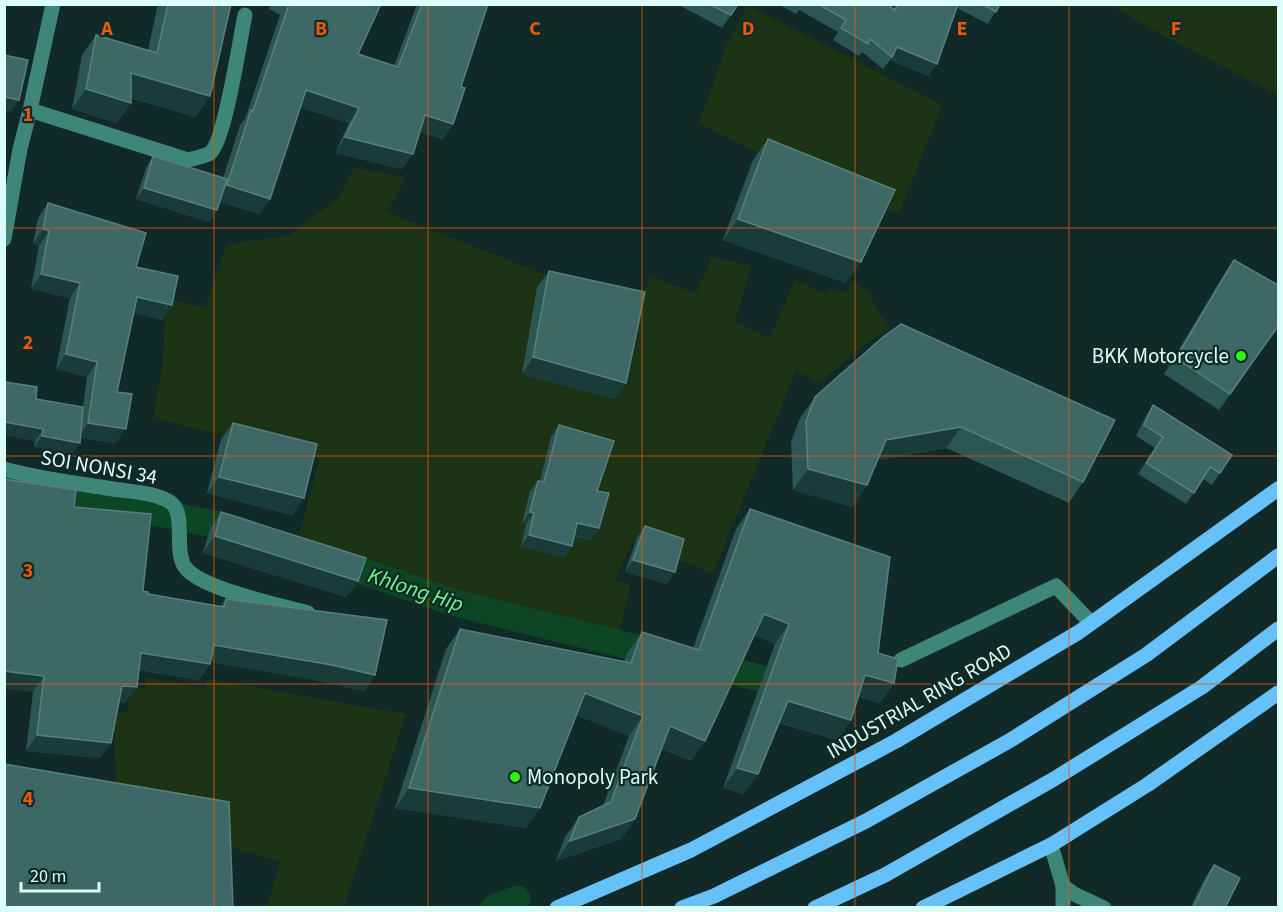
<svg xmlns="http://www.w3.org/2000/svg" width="1283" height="912" viewBox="0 0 1283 912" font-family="'Source Sans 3',sans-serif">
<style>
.green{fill:#1d3315}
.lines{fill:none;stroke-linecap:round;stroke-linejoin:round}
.canal{stroke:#0d4624;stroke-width:27}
.minor{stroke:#3e8677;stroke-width:15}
.major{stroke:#66c1f9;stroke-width:15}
.wall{fill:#2b5654}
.shaded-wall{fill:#193c3b}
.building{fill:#3e6866;stroke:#577f7d;stroke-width:1.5}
.grid{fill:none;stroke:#e8590c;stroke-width:1.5;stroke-opacity:0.55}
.poi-dot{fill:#2ff60e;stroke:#112927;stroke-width:2}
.labels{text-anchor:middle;stroke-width:4.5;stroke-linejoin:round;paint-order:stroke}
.poi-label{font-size:21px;fill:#dbfef9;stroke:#112927;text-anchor:end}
.street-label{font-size:21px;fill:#dbfef9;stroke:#112927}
.water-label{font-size:22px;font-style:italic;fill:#6dfa8c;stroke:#112927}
.grid-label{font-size:20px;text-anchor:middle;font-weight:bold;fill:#e8590c;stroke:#112927;stroke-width:4.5;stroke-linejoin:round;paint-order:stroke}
</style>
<rect width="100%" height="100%" fill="#112927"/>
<!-- green -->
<g class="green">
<path d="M747 5 942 105 899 214 787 167 699 123 727 44Z"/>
<path d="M1110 5H1278V95L1164 36Z"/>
<path d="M354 167 405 178 387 212 633 309 652 277 696 294 712 256 751 266 735 322 770 338 795 280 827 295 830 288 845 294 852 281 868 292 889 328 864 345 819 383 796 371 713 573 632 544 614 580 631 584 619 633 464 597 450 591 298 541 319 460 153 418 162 367 167 298 205 308 227 244 289 236 340 196Z"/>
<path d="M145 677 205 689 208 679 406 714 344 907H267L280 861 225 846 117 803 113 711 127 712 129 687 145 688Z"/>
</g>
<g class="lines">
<!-- canal -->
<g class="canal">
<path d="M4 488 90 499 233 528 248 533"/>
<path d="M327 559 455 603 796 687"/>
<path d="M494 908 517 899"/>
</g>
<!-- minor -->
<g class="minor">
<path d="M30 110 188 160C194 158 204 157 210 153 225 142 240 38 245 15"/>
<path d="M4 239 20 149 30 110 53 4"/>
<path d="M4 469C40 479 76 483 113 489 131 492 154 492 170 502 187 513 173 551 185 567 200 589 281 605 308 613"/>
<path d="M901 660 1056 586 1091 623"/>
<path d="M1051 845 1063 886 1074 894 1104 908"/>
<path d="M1063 908V886"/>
</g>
<!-- major -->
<g class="major">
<path d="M557 908 691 850 896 741 1079 632 1278 489"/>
<path d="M682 908 714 896 866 821 1009 741 1146 655 1278 556"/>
<path d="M815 908 885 875 1054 779 1202 687 1278 629"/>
<path d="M923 908 1051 845 1147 785 1278 693"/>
</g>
</g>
<!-- wall -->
<g class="wall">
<path d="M158 4H231L196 117 131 98 117 123 72 109 82 55 96 35 148 50Z"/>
<path d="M271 4H381L358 54 394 66 417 4H488L461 87 453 124 443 139 420 132 402 169 335 153 349 123 300 107 270 199 259 214 220 202 217 210 209 222 136 199 146 168 153 156 223 178 240 125 245 119 280 15 269 9Z"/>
<path d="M677 4H738L722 28Z"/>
<path d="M778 4H887L894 9 896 4H1000L988 24 957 8 929 76 890 60 883 69 862 52 859 56 833 40 838 32 799 10 796 14Z"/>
<path d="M768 139 846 283 723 240 753 160Z"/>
<path d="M48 203 136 267 172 305 162 320 134 313 117 392 116 443 80 438V443L72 454 34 447 35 441 4 435V384L5 382 36 399 83 407 87 377 56 369 70 298 31 289 39 246 33 244 38 218Z"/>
<path d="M1234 260 1278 285V330L1277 329 1219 410 1164 374 1223 276Z"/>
<path d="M549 271 626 383 615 399 522 374 537 287Z"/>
<path d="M901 324 1083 482 1069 503 946 448 878 460 867 485 852 507 793 490 791 442 800 418 815 397Z"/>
<path d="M1153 405 1232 455 1212 485 1203 479 1186 504 1138 474 1155 448 1136 436 1146 416Z"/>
<path d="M233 423 292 515 207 493 221 439Z"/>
<path d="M559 425 597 491 599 528 591 540 574 536 572 546 564 557 521 546 526 524 522 523 530 492 538 481H540L551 437Z"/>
<path d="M74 507 143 591 148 594 220 607 226 599 375 675 364 691 320 681 210 662 199 680 139 670 137 687 125 703 119 702 111 743 100 758 26 751 33 692Z"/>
<path d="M750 509 878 653 894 683 880 703 858 697 851 720 837 740 779 723 744 794 723 788 775 644 754 635 705 741 691 761 662 749 635 819 621 839 556 861 565 837 579 817 603 806 629 736 576 715 526 828 395 808 446 649 460 629 624 661 628 652 642 632 693 648 736 529Z"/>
<path d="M221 512 358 581 346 597 203 553 210 529Z"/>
<path d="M645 526 667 584 625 572 637 538Z"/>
<path d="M1214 865 1225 908H1190L1206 876Z"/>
</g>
<!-- shaded-wall -->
<g class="shaded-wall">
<path d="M897 47 937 64 929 76 890 60Z"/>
<path d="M131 73 210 96 196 117 116 93Z"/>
<path d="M86 89 131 103 117 123 72 109Z"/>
<path d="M306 90 359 108 349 123 295 105Z"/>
<path d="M4 97 19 100 11 112 4 110Z"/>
<path d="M425 115 453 124 443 139 414 130Z"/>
<path d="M345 137 413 154 402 169 335 153Z"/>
<path d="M227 185 270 199 259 214 216 201Z"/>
<path d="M144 188 217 210 209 222 136 199Z"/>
<path d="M738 219 861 262 846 283 723 240Z"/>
<path d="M43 229 49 231 39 246 33 244Z"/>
<path d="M41 274 80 283 70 298 31 289Z"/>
<path d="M137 297 172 305 162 320 127 312Z"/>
<path d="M66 354 97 362 87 377 56 369Z"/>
<path d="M533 357 626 383 615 399 522 374Z"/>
<path d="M4 422 43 429 35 441 4 435Z"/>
<path d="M88 423 126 429 116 443 78 438Z"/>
<path d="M961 427 946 448 872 461 886 440Z"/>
<path d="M42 436 80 443 72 454 34 447Z"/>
<path d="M808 469 867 485 852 507 793 490Z"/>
<path d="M219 477 304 498 292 515 207 493Z"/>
<path d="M530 512 534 513 526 524 522 523Z"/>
<path d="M577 523 599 528 591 540 569 534Z"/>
<path d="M529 535 572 546 564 557 521 546Z"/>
<path d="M215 536 358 581 346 597 203 553Z"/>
<path d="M633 560 675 572 667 584 625 572Z"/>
<path d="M764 614 789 624 775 644 750 634Z"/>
<path d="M214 645 332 665 375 675 364 691 320 681 203 661Z"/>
<path d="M141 653 210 664 199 680 130 668Z"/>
<path d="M4 671 44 676 33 692 4 689Z"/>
<path d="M865 675 894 683 880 703 851 695Z"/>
<path d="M122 686 137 687 125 703 111 702Z"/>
<path d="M585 693 643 716 629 736 571 713Z"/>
<path d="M788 701 851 720 837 740 774 721Z"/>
<path d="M670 726 705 741 691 761 656 746Z"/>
<path d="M37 735 111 743 100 758 26 751Z"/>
<path d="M737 768 758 774 744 794 723 788Z"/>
<path d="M409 788 540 808 526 828 395 808Z"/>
<path d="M635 819 621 839 556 861 570 841Z"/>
</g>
<!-- building -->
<g class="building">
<path d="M168 4H231L210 96 131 73V103L86 89 96 35 157 53Z"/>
<path d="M289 4H381L358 54 398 67 422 4H488L461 87 465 88 453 124 425 115 413 154 345 137 359 108 306 90 270 199 227 185 251 110 253 111Z"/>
<path d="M709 4H738L731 15Z"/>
<path d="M818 4H887L895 10 898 4H958L937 64 897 47 892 57 870 39 868 44 841 28 846 20Z"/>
<path d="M982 4H1000L996 12Z"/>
<path d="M4 55 28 60 19 100 4 97Z"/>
<path d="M768 139 895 190 861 262 738 219Z"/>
<path d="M153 156 227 179 217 210 144 188Z"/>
<path d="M48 203 146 233 136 267 178 276 172 305 137 297 117 392 132 394 126 429 88 423 97 362 66 354 80 283 41 274 49 231 43 229Z"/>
<path d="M1234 260 1278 285V326L1230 394 1176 358Z"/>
<path d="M549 271 645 292 626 383 533 357Z"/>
<path d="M901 324 1115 420 1083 482 961 427 886 440 867 485 808 469 806 421 815 397 883 337Z"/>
<path d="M5 382 37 387 36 399 83 407 80 443 42 436 43 429 4 422Z"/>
<path d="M1153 405 1232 455 1220 473 1210 467 1194 493 1146 463 1163 437 1144 425Z"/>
<path d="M233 423 317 444 304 498 219 477Z"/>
<path d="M559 425 614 441 597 491 609 493 599 528 577 523 572 546 529 535 534 513 530 512 538 481 544 482Z"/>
<path d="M4 479 76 490 74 507 151 514 143 591 148 592V594L224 607 226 599 387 620 375 675 332 665 214 645 210 664 141 653 137 687 122 686 111 743 37 735 44 676 4 671Z"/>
<path d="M750 509 890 557 878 653 898 659 894 683 865 675 851 720 788 701 758 774 737 768 789 624 764 614 705 741 670 726 635 819 570 841 579 817 611 802 643 716 585 693 540 808 409 788 460 629 631 663 642 632 699 650Z"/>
<path d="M221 512 366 558 358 581 215 536Z"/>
<path d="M645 526 684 539 675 572 633 560Z"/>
<path d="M4 764 229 802 233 908H4Z"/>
<path d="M1214 865 1240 878 1225 908H1193Z"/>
</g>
<!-- grid -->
<path class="grid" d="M214 4V908M428 4V908M642 4V908M855 4V908M1069 4V908M4 228H1278M4 456H1278M4 684H1278"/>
<!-- markers -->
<g class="poi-dot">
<circle cx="1241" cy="356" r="6"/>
<circle cx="515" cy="777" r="6"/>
</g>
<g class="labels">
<!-- poi labels -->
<g class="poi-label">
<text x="1229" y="363">BKK Motorcycle</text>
<text x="527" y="784" text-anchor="start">Monopoly Park</text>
</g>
<!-- street labels -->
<g class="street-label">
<text transform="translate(99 467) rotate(10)" y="7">SOI NONSI 34</text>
<text transform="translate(919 701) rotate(-30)" y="7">INDUSTRIAL RING ROAD</text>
</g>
<!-- water labels -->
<g class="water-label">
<text transform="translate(416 589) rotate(18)" y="8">Khlong Hip</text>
</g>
</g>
<g class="grid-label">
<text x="107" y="35">A</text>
<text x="321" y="35">B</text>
<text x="535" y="35">C</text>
<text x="748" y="35">D</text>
<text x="962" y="35">E</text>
<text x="1176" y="35">F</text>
<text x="28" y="121">1</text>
<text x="28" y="349">2</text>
<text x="28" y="577">3</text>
<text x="28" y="805">4</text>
</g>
<!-- border -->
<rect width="1283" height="912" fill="none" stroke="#dbfef9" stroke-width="12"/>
<!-- scale -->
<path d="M21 882v9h78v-9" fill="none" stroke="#dbfef9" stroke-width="3"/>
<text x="30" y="882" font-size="18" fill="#dbfef9" stroke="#112927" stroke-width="4.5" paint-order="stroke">20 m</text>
</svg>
